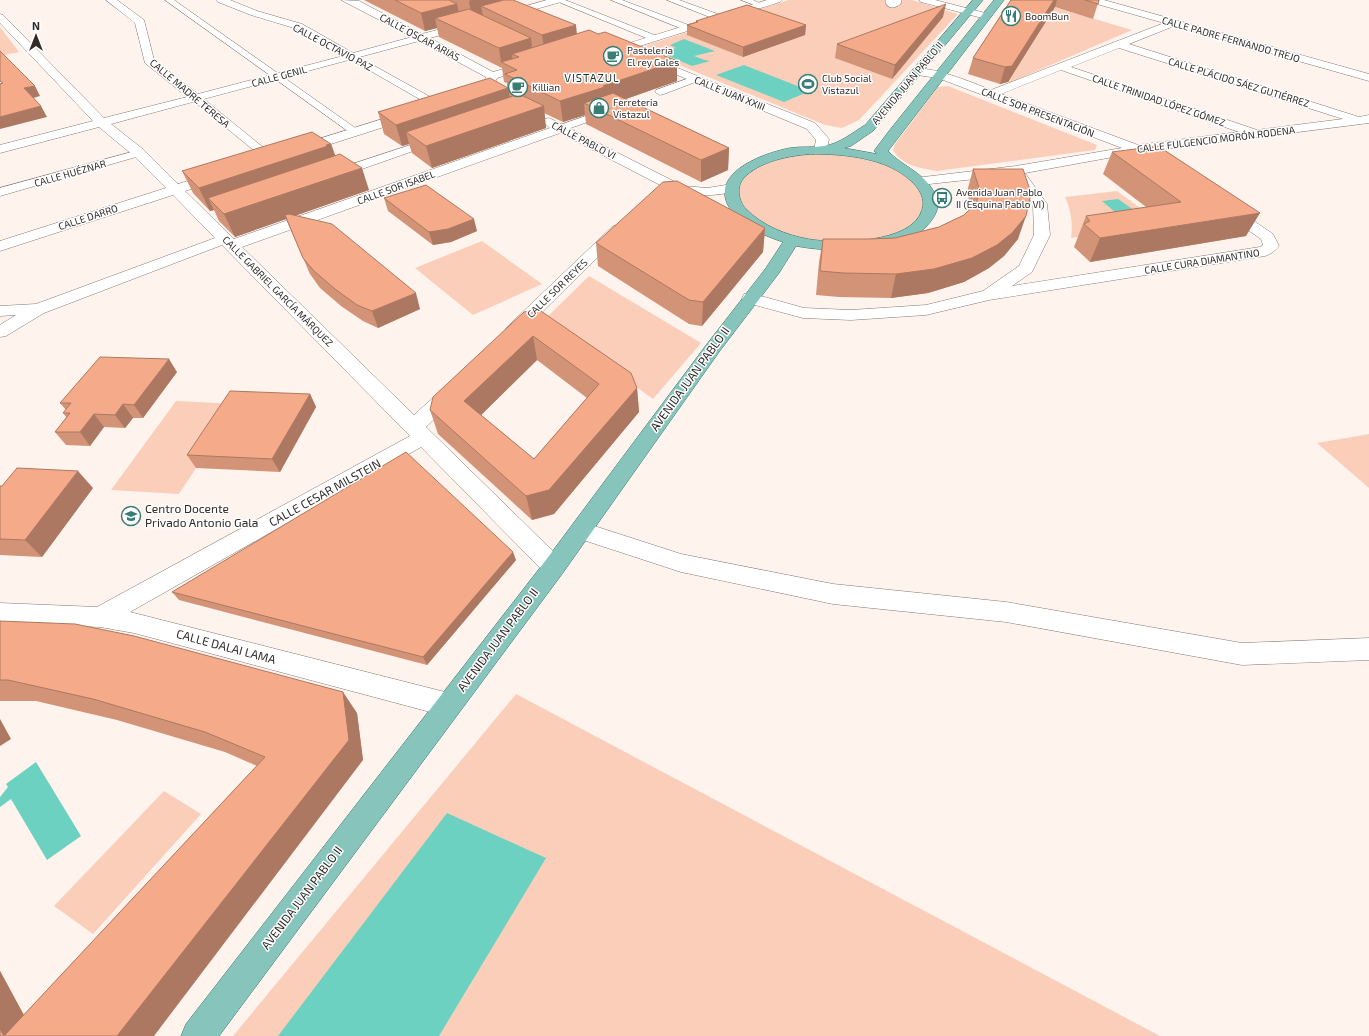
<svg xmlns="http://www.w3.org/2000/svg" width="1369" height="1036" viewBox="0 0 1369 1036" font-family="'Exo 2',sans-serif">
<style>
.green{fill:#fbceba}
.water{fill:#6cd1c1}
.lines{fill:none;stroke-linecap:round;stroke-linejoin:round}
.service-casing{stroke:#857873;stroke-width:14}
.pedestrian-casing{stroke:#857873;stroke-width:1}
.minor-casing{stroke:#857873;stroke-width:1}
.primary-casing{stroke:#34756b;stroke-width:1}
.service{stroke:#fff;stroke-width:13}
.pedestrian{fill:#fff;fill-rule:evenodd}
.minor{fill:#fff;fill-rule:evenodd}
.primary{fill:#86c4bc;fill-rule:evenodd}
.wall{fill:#d39377;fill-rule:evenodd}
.shaded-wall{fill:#ac7861}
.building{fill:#f5ab8a;stroke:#ac7861;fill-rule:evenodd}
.labels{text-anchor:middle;stroke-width:3;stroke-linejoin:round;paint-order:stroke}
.far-poi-label{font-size:10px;fill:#302b29;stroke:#fff;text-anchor:start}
.far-street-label{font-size:10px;fill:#302b29;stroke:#fff}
.far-neighbourhood-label{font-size:11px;letter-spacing:1px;fill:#183934;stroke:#fff}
.street-label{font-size:12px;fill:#302b29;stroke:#fff}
.poi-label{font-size:12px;fill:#302b29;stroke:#fff;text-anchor:start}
</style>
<rect width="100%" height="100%" fill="#fff3ee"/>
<!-- green -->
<g class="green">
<path d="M788 0H912L958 14 859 120 842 128 825 125 638 48Z"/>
<path d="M1030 0 1132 30 1007 84 1039 33Z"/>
<path d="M0 27 19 52 0 56Z"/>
<path d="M948 86 1097 145 1095 150 937 171C921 168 902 166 893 150L895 144 938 87Z"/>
<path d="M821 150 893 164 930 197 918 228 863 246 792 240 752 223 732 199 739 175 772 157Z"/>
<path d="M1117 191 1155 219 1154 225 1071 238C1073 224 1071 210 1065 197Z"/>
<path d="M482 241 542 284 473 315 415 268Z"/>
<path d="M589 276 701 343 653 399 544 320Z"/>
<path d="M176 401 238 404 179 494 111 490Z"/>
<path d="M1369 434V488L1317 443Z"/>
<path d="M516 694 1160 1036H233Z"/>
<path d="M164 791 201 814 93 934 54 906Z"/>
</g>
<!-- water -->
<g class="water">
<path d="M684 39 715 51 694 56 705 60 710 61 692 66 659 52 676 48 670 45Z"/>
<path d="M744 65 810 91 784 102 716 75Z"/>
<path d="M1118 199 1148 220 1129 224 1102 201Z"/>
<path d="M36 762 81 836 47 860 11 799 0 807V797L8 787 6 784Z"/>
<path d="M447 813 546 858 439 1036H278Z"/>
</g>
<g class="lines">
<defs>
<path id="service" d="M892 1 895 0"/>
<g id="pedestrian">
<path d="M165 0H174L361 132 356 135 352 134Z"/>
<path d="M554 0H565L657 36 658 38 654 41 651 40Z"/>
<path d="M611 0H622L691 26 692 28 691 30H685Z"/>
<path d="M667 0H679L723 16 724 18 720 21 717 20Z"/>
<path d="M741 0H753L764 5 760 7Z"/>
<path d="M351 53 443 104 444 106 443 108H435L348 58 346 56 348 54Z"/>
<path d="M695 76 700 79 698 81 664 94 660 95 655 92 656 90Z"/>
<path d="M196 95 200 96 275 157 277 159 275 161H267L192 100 191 98 192 96Z"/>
<path d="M609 108 614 111 613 113 565 130 561 131 556 128 557 126Z"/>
<path d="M435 137 439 138 441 140 439 142 339 177H331L329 174 331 171Z"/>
<path d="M139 150 143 151 145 153 143 155 0 196V188Z"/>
</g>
<g id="minor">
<path d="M106 0H117L144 20 154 60 198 94 343 56 294 28 251 15 218 2 216 0H230L257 11 302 24 353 53 412 37 341 0 359 1 422 34 467 22 471 23 472 25 471 27 430 38 493 72 531 61 537 64 535 66 497 78 491 91 474 99H466L464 96 466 93 482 87 486 77 419 41 111 124 144 150 178 184 213 173 218 172 223 173 225 176 223 179 185 191 234 239 550 128 543 122 545 119 549 118 683 186 707 188 732 184 737 185 739 188 737 191C724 194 710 196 697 195L695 198 690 199 685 198 560 133 242 247 414 415 445 387 452 385 459 387 461 391 459 395 426 427 562 560 566 567 562 574 554 576 546 574 421 447 130 612 449 693 458 696 462 705 458 714 449 717 134 633 100 627 0 623V603L97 607 410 436 222 245 44 313 6 336 0 337V325L16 315 0 316V306L36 304 215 238 173 195 0 251V241L166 188 134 156 99 127 0 153V145L93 121 0 23V14L3 15 104 118 187 97 145 63 135 23Z"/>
<path d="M547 0H563L561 2 504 18 499 15 501 13Z"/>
<path d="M767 0H782L780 2 627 50C620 52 607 50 602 45L607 42 623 45Z"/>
<path d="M919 0H935L989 14 991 16 986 19 921 2Z"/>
<path d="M1088 0H1104L1369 74V81L1174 26 1129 44 1359 117 1369 115V123L1149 151 1168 165 1166 168C1155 171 1144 159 1135 153L1025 173 1047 204 1050 235 1032 272 1012 286 1260 247 1263 245 1261 239 1223 213 1221 210 1223 207 1228 206 1233 207 1273 234 1279 246C1275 251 1271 254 1265 256L989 300 926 315 851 320 803 318 744 302 742 298 744 294 750 293 804 308 851 310 926 305 983 291 1019 266 1034 235 1033 204 1012 175 920 185 915 184 913 181 915 178 1016 166 1122 148 938 78 917 75 911 72C920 60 978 85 991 90L1164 23 1090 2ZM1119 48 1343 119 1257 130 1071 67ZM1061 70 1239 132 1138 145 1001 94Z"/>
<path d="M650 57 815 123 829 139 826 153H816L814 150 816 140 807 129 646 62 645 60Z"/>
<path d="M408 111 412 112 414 115 412 118 303 153H293L291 150 293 147Z"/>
<path d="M617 225 622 227 625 230 622 233 520 334 514 335 508 334 505 330 508 326 612 227Z"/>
<path d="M582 522 681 554 833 584 1006 602 1242 643 1369 638V660L1242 665 1006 622 833 604 681 572 574 537 571 531 574 525Z"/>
</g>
<path id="primary" d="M973 0H983L873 131 851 146 844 148 877 154 874 151 889 131 994 0H1004L888 151C903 167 926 173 936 196 940 205 937 213 931 221 908 255 832 253 796 246L779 273 719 352 562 574 219 1036H181L186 1024 546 560 707 344 766 268 783 242C762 235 736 224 727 203 713 170 768 152 790 148 802 146 813 148 824 146 839 144 852 133 865 125ZM813 154C845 154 887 158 911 181 919 188 926 199 922 210 912 244 836 244 808 239 786 235 763 226 746 209 739 202 736 188 743 179 758 161 792 155 813 154Z"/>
</defs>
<!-- service casing -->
<use href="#service" class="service-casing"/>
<!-- pedestrian casing -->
<use href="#pedestrian" class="pedestrian-casing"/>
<!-- minor casing -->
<use href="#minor" class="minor-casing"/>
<!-- primary casing -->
<use href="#primary" class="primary-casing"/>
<!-- service -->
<use href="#service" class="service"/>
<!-- pedestrian -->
<use href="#pedestrian" class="pedestrian"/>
<!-- minor -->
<use href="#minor" class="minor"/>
<!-- primary -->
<use href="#primary" class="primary"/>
</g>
<!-- wall -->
<g class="wall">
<path d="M364 0H501V1L577 34 677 81 626 99 729 148 728 170 701 182 586 124 585 115 563 122 544 113 546 128 432 168 412 153 409 144 402 146 384 134 378 112 507 88V83L504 82 502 68 439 37 437 28 425 31Z"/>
<path d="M1011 0H1099L1093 19 1055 7 1008 82 1000 84 968 74 973 58Z"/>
<path d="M943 17 892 79 835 58 837 44Z"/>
<path d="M696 21 806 25 805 35 743 57 687 35V25L696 23Z"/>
<path d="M331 144 335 155 369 190 296 215 420 309 378 328 363 321 341 306 320 288 310 274 286 219 235 237 219 221 214 210 210 211 193 193 182 171Z"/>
<path d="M1112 152 1246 236 1090 262 1074 247 1086 216 1146 207 1103 174Z"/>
<path d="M973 169 1018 239 1004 256 989 268 964 282 928 293 891 298 839 297 816 295 819 262 823 239H868L895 238 939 227 964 215 971 208 967 192Z"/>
<path d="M384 198 477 231 451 242 433 245 388 211Z"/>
<path d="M765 228 763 252 702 326 689 324 598 266 596 243Z"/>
<path d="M524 312 637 388 639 412 554 514 532 520 438 434 430 410ZM537 360 587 398 534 459 481 415Z"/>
<path d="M177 372 143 418H133L125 428 104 427 90 446 66 445 55 432 67 418 63 413 66 410 60 403Z"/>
<path d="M310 394 316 407 280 472 196 468 187 455Z"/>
<path d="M0 486 93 488 42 557 0 555Z"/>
<path d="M516 560 427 665 179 600 172 592Z"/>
<path d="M0 621 357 713 363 760 0 1036V971L24 1015 257 766 225 752 117 720 36 701H0Z"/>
</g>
<!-- shaded-wall -->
<g class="shaded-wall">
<path d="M471 0H501L502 10 481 6 483 16 472 19 469 1Z"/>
<path d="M1054 0H1057L1055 7 1008 82 1000 84 1005 67Z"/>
<path d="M457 4 461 22 435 18 437 28 425 31 421 13Z"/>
<path d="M946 4 943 17 892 79 895 65Z"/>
<path d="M576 25 578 44 545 54 542 35Z"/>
<path d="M806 25 805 35 743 57V47Z"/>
<path d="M531 38 533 58 519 57 512 54 513 64 501 62 499 48Z"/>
<path d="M677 61V81L606 106 584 103 585 115 563 122 560 101 603 86Z"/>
<path d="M35 86 40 96 30 99 24 88Z"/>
<path d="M508 88 512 109 406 132 409 144 402 146 396 125Z"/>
<path d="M41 106 47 117 0 129V117Z"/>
<path d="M544 106 546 128 432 168 426 146Z"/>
<path d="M331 144 339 166 208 198 214 210 210 211 199 188Z"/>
<path d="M729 148 728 170 701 182V160Z"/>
<path d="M362 168 369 190 235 237 224 214Z"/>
<path d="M1260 213 1246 236 1090 262 1100 238Z"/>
<path d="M1026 216 1018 239 1004 256 989 268 964 282 928 293 891 298 896 274Z"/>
<path d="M474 219 477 231 451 242 433 245 429 232Z"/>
<path d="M765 228 763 252 702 326 703 302Z"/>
<path d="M416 293 420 309 378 328 372 311Z"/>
<path d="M533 336 537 360 470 426 464 401Z"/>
<path d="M169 359 177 372 143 418 134 405Z"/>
<path d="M637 388 639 412 554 514 532 520 526 496Z"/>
<path d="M310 394 316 407 280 472 272 459Z"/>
<path d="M123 404 133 418 125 428 115 415Z"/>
<path d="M94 414 104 427 90 446 80 432Z"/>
<path d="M78 471 93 488 42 557 25 540Z"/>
<path d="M513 552 516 560 427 665 423 657Z"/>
<path d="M343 692 357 713 363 760 154 1036H117Z"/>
<path d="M0 719 11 739 0 746Z"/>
<path d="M0 971 35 1036H4L0 1029Z"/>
</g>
<!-- building -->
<g class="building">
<path d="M395 0H449L457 4 421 13Z"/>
<path d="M504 0H513L576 25 542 35 481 6Z"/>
<path d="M1011 0H1054L1012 66 1005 67 973 58Z"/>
<path d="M1085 0H1099L1098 4Z"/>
<path d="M946 4 895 65 837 44Z"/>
<path d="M747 5 806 25 743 47 687 25 698 22 696 21Z"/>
<path d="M469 9 531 38 499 48 435 18Z"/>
<path d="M589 30 598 34 605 32 677 61 603 86 605 87 560 101 505 74 517 70 501 62 519 57 512 54Z"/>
<path d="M0 51 35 86 24 88 41 106 0 117V84L3 83 0 81Z"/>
<path d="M490 78 508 88 396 125 378 112Z"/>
<path d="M613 93 729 148 701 160 584 103Z"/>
<path d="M519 94 544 106 426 146 406 132Z"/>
<path d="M312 132 331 144 326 145 328 146 199 188 182 171Z"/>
<path d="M1158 146 1260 213 1100 238 1084 224 1090 221 1086 216 1181 202 1112 152Z"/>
<path d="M340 154 362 168 224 214 208 198Z"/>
<path d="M973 169H1023L1031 193 1026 216 1012 233 997 245 972 258 934 269 896 274 843 273 820 271 823 239H868L895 238 939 227 964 215 976 203 980 191Z"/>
<path d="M677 181 765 228 703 302 689 300 596 243 663 182Z"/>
<path d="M426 185 474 219 448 229 429 232 384 198Z"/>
<path d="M289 214 332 224 416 293 372 311 357 305 335 289 314 271 303 258 285 215Z"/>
<path d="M538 309 631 373 637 388 549 490 526 496 430 410 433 397 524 312ZM533 336 599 384 534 459 464 401Z"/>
<path d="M100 357 169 359 134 405 123 404 115 415 94 414 80 432H55L70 413H63L71 403H60Z"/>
<path d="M230 391 310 394 272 459 187 455Z"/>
<path d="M406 452 513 552 423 657 172 592Z"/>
<path d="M17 468 78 471 25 540 0 539V486H2Z"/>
<path d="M0 621 75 624 134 636 343 692 349 740 117 1036H4L265 757 205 732 93 699 8 680H0Z"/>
<path d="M0 1029 4 1036H0Z"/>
</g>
<!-- icons -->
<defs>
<symbol id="restaurant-ring" viewBox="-11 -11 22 22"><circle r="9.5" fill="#fff" stroke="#397e74" stroke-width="1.5"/><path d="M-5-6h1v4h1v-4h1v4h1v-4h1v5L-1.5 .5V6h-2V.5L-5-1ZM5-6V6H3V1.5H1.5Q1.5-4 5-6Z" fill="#397e74"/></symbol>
<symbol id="cafe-ring" viewBox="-11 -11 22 22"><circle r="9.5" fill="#fff" stroke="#397e74" stroke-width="1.5"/><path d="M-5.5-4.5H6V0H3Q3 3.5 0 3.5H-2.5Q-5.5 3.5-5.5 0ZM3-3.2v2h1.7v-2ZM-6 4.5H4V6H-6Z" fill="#397e74"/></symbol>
<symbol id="stadium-ring" viewBox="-11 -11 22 22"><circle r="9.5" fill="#fff" stroke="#397e74" stroke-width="1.5"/><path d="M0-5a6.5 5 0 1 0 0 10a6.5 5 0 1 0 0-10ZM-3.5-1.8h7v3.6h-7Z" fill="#397e74"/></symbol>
<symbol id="shop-ring" viewBox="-11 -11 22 22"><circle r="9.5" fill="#fff" stroke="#397e74" stroke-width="1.5"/><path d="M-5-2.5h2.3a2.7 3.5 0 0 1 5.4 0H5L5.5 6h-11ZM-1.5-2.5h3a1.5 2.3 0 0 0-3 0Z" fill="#397e74"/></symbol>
<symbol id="bus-ring" viewBox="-11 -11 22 22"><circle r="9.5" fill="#fff" stroke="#397e74" stroke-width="1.5"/><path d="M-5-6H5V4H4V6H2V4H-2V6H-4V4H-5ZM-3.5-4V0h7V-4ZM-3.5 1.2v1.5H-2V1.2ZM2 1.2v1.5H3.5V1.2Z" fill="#397e74"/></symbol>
<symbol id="university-ring" viewBox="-11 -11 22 22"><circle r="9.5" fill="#fff" stroke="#397e74" stroke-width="1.5"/><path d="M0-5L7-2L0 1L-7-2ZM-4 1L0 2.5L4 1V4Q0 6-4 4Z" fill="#397e74"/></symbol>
</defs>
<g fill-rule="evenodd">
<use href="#restaurant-ring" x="1000" y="5" width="22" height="22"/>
<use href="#cafe-ring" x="602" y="45" width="22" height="22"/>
<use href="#stadium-ring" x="797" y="73" width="22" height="22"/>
<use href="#cafe-ring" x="507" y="76" width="22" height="22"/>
<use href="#shop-ring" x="588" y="97" width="22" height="22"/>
<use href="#bus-ring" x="931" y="187" width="22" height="22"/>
<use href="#university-ring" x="120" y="505" width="22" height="22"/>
</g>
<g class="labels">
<!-- far-poi labels -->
<g class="far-poi-label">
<text x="1025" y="20">BoomBun</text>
<text x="627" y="54">Pasteleria<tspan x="627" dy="12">El rey Gales</tspan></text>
<text x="822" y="82">Club Social<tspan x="822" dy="12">Vistazul</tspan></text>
<text x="532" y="91">Killian</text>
<text x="613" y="106">Ferreteria<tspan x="613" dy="12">Vistazul</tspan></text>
<text x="956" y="196">Avenida Juan Pablo<tspan x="956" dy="12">II (Esquina Pablo VI)</tspan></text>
</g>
<!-- far-street labels -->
<g class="far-street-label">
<text transform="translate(420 37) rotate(28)" y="4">CALLE OSCAR ARIAS</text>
<text transform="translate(1231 39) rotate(16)" y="4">CALLE PADRE FERNANDO TREJO</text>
<text transform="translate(333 47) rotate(28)" y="4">CALLE OCTAVIO PAZ</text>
<text transform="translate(279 76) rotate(-15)" y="4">CALLE GENIL</text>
<text transform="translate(1239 82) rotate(17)" y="4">CALLE PLÁCIDO SÁEZ GUTIÉRREZ</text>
<text transform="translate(907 83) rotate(-50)" y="4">AVENIDA JUAN PABLO II</text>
<text transform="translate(190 93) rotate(40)" y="4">CALLE MADRE TERESA</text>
<text transform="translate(730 93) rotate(22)" y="4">CALLE JUAN XXIII</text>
<text transform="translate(1159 100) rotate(19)" y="4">CALLE TRINIDAD LÓPEZ GÓMEZ</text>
<text transform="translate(1038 112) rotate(21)" y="4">CALLE SOR PRESENTACIÓN</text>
<text transform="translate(1216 139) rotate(-7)" y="4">CALLE FULGENCIO MORÓN RODENA</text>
<text transform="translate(584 140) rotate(27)" y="4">CALLE PABLO VI</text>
<text transform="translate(70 173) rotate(-16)" y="4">CALLE HUÉZNAR</text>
<text transform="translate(396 187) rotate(-20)" y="4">CALLE SOR ISABEL</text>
<text transform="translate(88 217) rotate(-18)" y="4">CALLE DARRO</text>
<text transform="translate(1202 261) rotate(-9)" y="4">CALLE CURA DIAMANTINO</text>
<text transform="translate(557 288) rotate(-44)" y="4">CALLE SOR REYES</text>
<text transform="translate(278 291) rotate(45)" y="4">CALLE GABRIEL GARCÍA MÁRQUEZ</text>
</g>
<!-- far-neighbourhood labels -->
<g class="far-neighbourhood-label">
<text x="592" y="82">VISTAZUL</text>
</g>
<!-- street labels -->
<g class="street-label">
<text transform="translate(690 379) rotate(-54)" y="4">AVENIDA JUAN PABLO II</text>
<text transform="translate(325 493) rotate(-29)" y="4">CALLE CESAR MILSTEIN</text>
<text transform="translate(498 640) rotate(-53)" y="4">AVENIDA JUAN PABLO II</text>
<text transform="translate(226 647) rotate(15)" y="4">CALLE DALAI LAMA</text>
<text transform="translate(302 898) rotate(-53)" y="4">AVENIDA JUAN PABLO II</text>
</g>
<!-- poi labels -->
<g class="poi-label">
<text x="145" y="513">Centro Docente<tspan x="145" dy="14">Privado Antonio Gala</tspan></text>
</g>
</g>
<!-- north arrow -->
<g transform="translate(36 36)" stroke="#ffffff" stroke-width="3" paint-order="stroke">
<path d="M0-3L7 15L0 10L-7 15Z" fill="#302b29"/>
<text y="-6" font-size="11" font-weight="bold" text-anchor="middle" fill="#302b29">N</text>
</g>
</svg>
